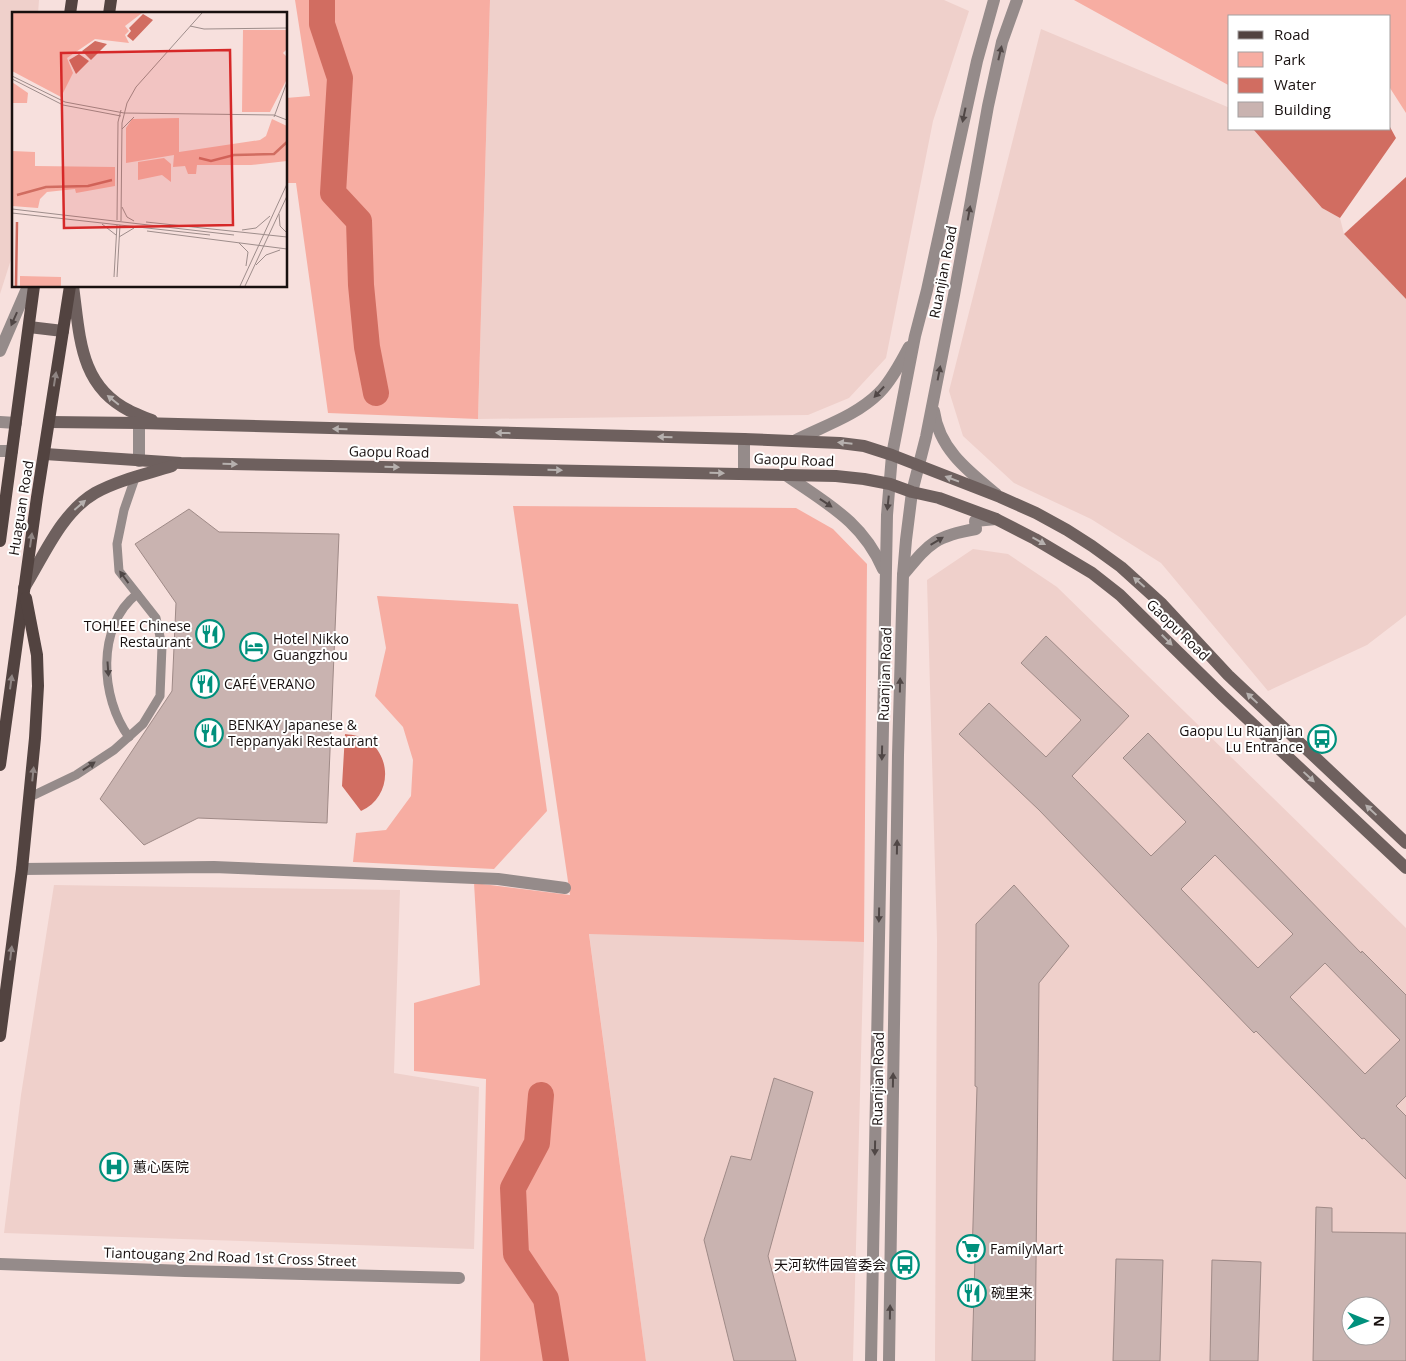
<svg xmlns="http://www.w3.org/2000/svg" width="1406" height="1361" viewBox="0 0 1406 1361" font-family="'Open Sans','Noto Sans SC',sans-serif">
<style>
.built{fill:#efd0cb;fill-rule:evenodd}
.green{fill:#f7ada2}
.water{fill:#d16d61}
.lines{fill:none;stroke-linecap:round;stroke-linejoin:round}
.river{stroke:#d16d61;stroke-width:26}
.building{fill:#c9b3b0;stroke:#9f8a87;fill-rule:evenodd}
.service{stroke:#958b8a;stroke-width:9}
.minor{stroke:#958b8a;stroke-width:12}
.tertiary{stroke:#958b8a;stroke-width:12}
.secondary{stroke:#6e605e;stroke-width:12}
.primary{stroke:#524340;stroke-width:12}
.oneway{fill:#504746}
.oneway2{fill:#8f8583}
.oneway3{fill:#b6b0ae}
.labels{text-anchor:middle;stroke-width:4;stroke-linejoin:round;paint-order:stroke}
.street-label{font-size:14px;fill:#18100f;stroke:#fff}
.poi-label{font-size:14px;fill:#18100f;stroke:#fff;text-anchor:start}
.inset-river{fill:none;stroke:#d16d61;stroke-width:2.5}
.inset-road{fill:none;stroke:#9e8d8b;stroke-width:1}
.view{fill:#d62828;fill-opacity:0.15;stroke:#d62828;stroke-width:2.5}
.inset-edge{fill:none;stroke:#18100f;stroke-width:2.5}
</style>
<rect width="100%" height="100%" fill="#f7e0dd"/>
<!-- built -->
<g class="built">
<path d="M0 0H39L38 14H14V250L0 294Z"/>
<path d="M490 0H944L969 11 933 121 886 358 849 398 808 415 478 419Z"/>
<path d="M1041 29 1230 108V129H1253L1322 208 1340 218 1344 234 1406 299V615L1367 645 1268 691 1161 563 1091 519 1014 483 963 436 949 391Z"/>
<path d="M973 549 1008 554 1057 587 1406 928V1361H935L937 939 927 580ZM1351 1306H1381V1336H1351Z"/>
<path d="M54 885 400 890 394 1073 479 1087 474 1249 4 1233 21 1095Z"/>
<path d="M589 933 864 942 853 1361H646Z"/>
</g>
<!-- green -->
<g class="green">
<path d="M295 0H490L478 419 328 413 296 183H286V98L310 96Z"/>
<path d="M1074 0H1406V113L1390 88V16H1230V86Z"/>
<path d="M513 506 796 508 833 529 867 564 864 942 589 934 646 1361H480L486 1079 414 1071V1003L480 985 474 883 570 895Z"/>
<path d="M377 596 518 604 547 811 494 869 353 862 356 833 386 830 411 796 413 760 403 727 375 696 386 648Z"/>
</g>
<!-- water -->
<g class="water">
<path d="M1390 127 1396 138 1340 218 1322 208 1253 129H1390Z"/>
<path d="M1406 177V299L1344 234Z"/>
<path d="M345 734C354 735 363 736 371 743 393 762 389 799 361 811L342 786Z"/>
</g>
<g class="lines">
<!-- river -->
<g class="river">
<path d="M322 0V24L340 78 333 193 359 221 361 285 367 347 376 393"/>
<path d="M541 1095 537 1143 513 1188 516 1254 546 1299 556 1361"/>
</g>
</g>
<!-- building -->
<g class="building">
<path d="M189 509 219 532 339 534 327 823 198 818 144 845 100 799 172 691 176 603 135 544Z"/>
<path d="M1046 636 1129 716 1072 776 1151 856 1186 822 1123 758 1148 733 1361 953 1362 951 1406 995V1096L1396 1106 1406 1116V1179L1364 1138 1362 1139 1256 1031 1254 1033 1039 810 959 734 989 703 1046 757 1081 720 1021 663ZM1215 855 1293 934 1258 968 1181 889ZM1325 963 1400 1040 1365 1074 1290 997Z"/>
<path d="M1014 885 1069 946 1039 983 1035 1361H972L975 1258H972L977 1087 975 1086 976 924Z"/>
<path d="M774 1078 813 1092 768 1256 796 1361H734L704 1240 731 1156 751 1160Z"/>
<path d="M1316 1207 1332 1208V1232L1406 1233V1361H1313ZM1351 1306H1381V1336H1351Z"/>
<path d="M1116 1259 1163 1260 1160 1361H1113Z"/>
<path d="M1212 1260 1261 1262 1258 1361H1210Z"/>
</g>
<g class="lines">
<!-- service -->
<g class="service">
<path d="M129 737C100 698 96 626 137 594"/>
<path d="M30 797 76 775 114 750 143 724 160 696 162 646 156 618 119 571 117 544 124 510 135 478"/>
</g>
<!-- minor -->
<g class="minor">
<path d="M22 869 214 867 498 879 565 888"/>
<path d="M0 1264 185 1271 459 1278"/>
</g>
<!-- tertiary -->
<g class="tertiary">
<path d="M0 351 28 286"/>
<path d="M934 411C939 449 968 471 996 494"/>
<path d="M0 422 16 423"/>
<path d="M139 423V461"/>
<path d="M744 439V474"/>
<path d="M794 441C823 426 856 416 879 393 892 380 900 363 909 347"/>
<path d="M0 451H12"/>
<path d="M786 475C827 504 862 521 883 569"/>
<path d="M903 575C929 544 934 536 976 529L975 521 996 519"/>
<path d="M871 1361 887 515 892 455 915 336 927 290 977 61 994 0"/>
<path d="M889 1361 898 755 903 575 906 540 912 492 926 437 954 295 988 106 1002 42 1017 0"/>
</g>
<!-- secondary -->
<g class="secondary">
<path d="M73 286C80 336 79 386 130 411 137 414 144 418 152 420"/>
<path d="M29 327 63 331"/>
<path d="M49 422 139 423 744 439 840 443 864 446 892 455 1000 497 1036 513 1067 530 1092 546 1121 567 1162 604 1228 675 1406 843"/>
<path d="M45 454 181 463 836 476 864 479 890 484 912 492 939 498 996 519 1035 539 1092 573 1120 595 1223 696 1406 868"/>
<path d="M24 588C44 556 61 513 95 493 118 480 147 474 172 466"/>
</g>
<!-- primary -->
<g class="primary">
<path d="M70 14 72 0"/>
<path d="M109 14 111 0"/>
<path d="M0 541 34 286"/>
<path d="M0 765 37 497 70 286"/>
<path d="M0 1036 22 869 35 738 38 686 37 655 26 598"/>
</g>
</g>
<!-- one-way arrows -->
<defs><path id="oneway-solid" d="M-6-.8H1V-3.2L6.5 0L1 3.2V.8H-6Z" transform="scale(1.25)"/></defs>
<g class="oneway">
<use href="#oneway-solid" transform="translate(1000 53) rotate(-77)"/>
<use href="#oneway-solid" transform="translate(964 115) rotate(102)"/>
<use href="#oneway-solid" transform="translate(969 213) rotate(-80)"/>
<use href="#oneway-solid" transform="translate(14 319) rotate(114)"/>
<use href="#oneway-solid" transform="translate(939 373) rotate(-79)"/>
<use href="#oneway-solid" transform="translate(879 392) rotate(133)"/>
<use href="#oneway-solid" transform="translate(826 503) rotate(34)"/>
<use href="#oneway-solid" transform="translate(888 503) rotate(96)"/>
<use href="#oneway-solid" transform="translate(937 541) rotate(-31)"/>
<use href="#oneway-solid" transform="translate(124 577) rotate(-126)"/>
<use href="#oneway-solid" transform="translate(108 669) rotate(86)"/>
<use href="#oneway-solid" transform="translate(900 685) rotate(-89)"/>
<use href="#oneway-solid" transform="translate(882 753) rotate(91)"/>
<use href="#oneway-solid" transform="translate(89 766) rotate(-33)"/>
<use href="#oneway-solid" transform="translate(897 847) rotate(-89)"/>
<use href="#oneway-solid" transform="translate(879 915) rotate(91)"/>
<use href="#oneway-solid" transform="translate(893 1080) rotate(-89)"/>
<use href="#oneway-solid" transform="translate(875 1148) rotate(91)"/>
<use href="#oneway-solid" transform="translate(890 1312) rotate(-89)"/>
</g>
<g class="oneway2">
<use href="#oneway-solid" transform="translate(55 379) rotate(-81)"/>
<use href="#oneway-solid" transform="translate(31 540) rotate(-82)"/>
<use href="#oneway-solid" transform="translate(11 682) rotate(-82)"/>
<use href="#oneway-solid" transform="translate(33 774) rotate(-84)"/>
<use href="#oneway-solid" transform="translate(11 953) rotate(-83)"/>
</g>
<g class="oneway3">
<use href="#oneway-solid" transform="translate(113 400) rotate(-141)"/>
<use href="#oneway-solid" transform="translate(340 429) rotate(-179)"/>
<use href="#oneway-solid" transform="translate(503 433) rotate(-179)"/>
<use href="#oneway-solid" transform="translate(665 437) rotate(-179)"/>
<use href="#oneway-solid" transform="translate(845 443) rotate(-174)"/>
<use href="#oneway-solid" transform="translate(230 464) rotate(1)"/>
<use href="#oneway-solid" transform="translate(392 467) rotate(1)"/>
<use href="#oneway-solid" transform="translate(555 470) rotate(1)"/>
<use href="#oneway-solid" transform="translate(717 473) rotate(1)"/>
<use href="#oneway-solid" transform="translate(952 479) rotate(-159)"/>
<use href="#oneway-solid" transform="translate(80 505) rotate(-41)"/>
<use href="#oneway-solid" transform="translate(1039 541) rotate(29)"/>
<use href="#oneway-solid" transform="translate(1139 582) rotate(-139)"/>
<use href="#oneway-solid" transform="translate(1167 640) rotate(45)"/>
<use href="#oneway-solid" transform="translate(1252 698) rotate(-137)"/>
<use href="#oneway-solid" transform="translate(1309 777) rotate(43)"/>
<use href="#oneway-solid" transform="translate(1371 810) rotate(-137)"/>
</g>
<!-- icons -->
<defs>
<symbol id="restaurant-ring" viewBox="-11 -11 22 22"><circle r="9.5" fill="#fff" stroke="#00907c" stroke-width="1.5"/><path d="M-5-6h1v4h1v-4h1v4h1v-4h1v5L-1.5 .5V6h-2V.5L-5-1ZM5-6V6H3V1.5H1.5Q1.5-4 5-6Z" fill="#00907c"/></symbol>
<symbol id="hotel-ring" viewBox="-11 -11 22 22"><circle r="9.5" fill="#fff" stroke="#00907c" stroke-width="1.5"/><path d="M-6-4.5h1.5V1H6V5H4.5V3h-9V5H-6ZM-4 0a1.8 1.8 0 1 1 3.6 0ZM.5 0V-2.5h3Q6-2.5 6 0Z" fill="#00907c"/></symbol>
<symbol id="bus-ring" viewBox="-11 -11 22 22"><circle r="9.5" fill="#fff" stroke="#00907c" stroke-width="1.5"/><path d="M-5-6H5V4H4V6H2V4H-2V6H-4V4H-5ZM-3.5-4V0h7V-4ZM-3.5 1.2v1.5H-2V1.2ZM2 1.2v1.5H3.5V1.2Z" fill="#00907c"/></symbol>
<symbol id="hospital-ring" viewBox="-11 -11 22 22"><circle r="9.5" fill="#fff" stroke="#00907c" stroke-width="1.5"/><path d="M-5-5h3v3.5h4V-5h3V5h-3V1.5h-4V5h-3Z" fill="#00907c"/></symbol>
<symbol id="supermarket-ring" viewBox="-11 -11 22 22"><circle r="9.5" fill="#fff" stroke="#00907c" stroke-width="1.5"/><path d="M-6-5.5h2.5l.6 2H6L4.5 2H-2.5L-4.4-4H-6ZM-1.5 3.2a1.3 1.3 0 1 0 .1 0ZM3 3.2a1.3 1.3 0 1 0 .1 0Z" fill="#00907c"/></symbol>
</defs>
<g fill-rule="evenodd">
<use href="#restaurant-ring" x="194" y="618" width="32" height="32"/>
<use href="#hotel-ring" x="238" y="631" width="32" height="32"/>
<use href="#restaurant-ring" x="189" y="668" width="32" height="32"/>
<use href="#restaurant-ring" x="193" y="717" width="32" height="32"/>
<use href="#bus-ring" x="1306" y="723" width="32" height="32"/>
<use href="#hospital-ring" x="98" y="1151" width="32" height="32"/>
<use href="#supermarket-ring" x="955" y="1233" width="32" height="32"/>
<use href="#bus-ring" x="889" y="1249" width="32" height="32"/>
<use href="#restaurant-ring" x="956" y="1277" width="32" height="32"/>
</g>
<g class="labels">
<!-- street labels -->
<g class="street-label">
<text transform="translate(943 272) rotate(-79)" y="5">Ruanjian Road</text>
<text transform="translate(389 452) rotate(1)" y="5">Gaopu Road</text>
<text transform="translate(794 460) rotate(2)" y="5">Gaopu Road</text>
<text transform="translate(21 508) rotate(-81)" y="5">Huaguan Road</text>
<text transform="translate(1178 630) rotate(44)" y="5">Gaopu Road</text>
<text transform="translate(885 674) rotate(-88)" y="5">Ruanjian Road</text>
<text transform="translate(878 1079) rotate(-89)" y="5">Ruanjian Road</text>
<text transform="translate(230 1257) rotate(2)" y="5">Tiantougang 2nd Road 1st Cross Street</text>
</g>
<!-- poi labels -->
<g class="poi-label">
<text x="191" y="631" text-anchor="end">TOHLEE Chinese<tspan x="191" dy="16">Restaurant</tspan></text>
<text x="273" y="644">Hotel Nikko<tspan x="273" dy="16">Guangzhou</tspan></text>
<text x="224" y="689">CAFÉ VERANO</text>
<text x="228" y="730">BENKAY Japanese &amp;<tspan x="228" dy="16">Teppanyaki Restaurant</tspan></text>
<text x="1303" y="736" text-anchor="end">Gaopu Lu Ruanjian<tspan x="1303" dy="16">Lu Entrance</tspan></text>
<text x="133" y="1172">蕙心医院</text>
<text x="990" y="1254">FamilyMart</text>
<text x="886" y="1270" text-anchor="end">天河软件园管委会</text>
<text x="991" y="1298">碗里来</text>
</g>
</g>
<!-- overview -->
<g transform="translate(12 12)">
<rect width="275" height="275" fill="#f7e0dd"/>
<path d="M0 1H130L113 14 117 19 113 23 117 31 83 27 55 46 61 61 49 85 0 59ZM231 18H275V37L271 41 275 45V67L258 100H230ZM0 70 16 81 15 91H0ZM167 106V140L248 128 254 124 260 107 275 114V149L239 153H185L184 162H176L173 154 161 155 162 143 114 151V116L120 107ZM0 139 23 140V154L103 155V174L64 181 63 177 35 180 28 187 26 196 0 194ZM152 146 159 152V170L150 163 126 168V150ZM8 264 49 265V274H8Z" fill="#f7ada2"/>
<path d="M131 2 141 8 121 29 115 24 119 19 117 16ZM83 29 95 32 79 48 70 39ZM67 42 77 49 64 62 57 48Z" fill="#d16d61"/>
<path class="inset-river" d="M187 146 199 149 222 143 262 142 275 130M5 183 34 175 76 174 100 168M4 274 5 210"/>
<path class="inset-road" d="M178 14 192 17 275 16M0 64 53 90 112 101 262 103 275 108M0 67 51 93 109 104M262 105 275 70M110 117 122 105M110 195 115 205 122 209M0 197 222 223M0 201 198 223M267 202 268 214 275 221M105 208 106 110 109 98M109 209 110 111 115 91 124 75 190 1M134 210 275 225M90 212 104 223M230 218 244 216 258 204M135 219 275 237M107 225 122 216M227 231 236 240 234 254M244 253 254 243 268 238M102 265 105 213M105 265 108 213M228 274 275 172M233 274 275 184"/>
<path class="view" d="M218 38 221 213 52 216 49 41Z"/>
<rect width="275" height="275" class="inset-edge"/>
</g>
<!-- legend -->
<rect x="1228" y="15" width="162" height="115" fill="#ffffff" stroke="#a39f9f"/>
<rect x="1238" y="31" width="25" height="8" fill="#524340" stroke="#a39f9f"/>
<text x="1274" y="40" font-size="15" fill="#18100f">Road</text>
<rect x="1238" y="52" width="25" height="15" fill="#f7ada2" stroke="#a39f9f"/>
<text x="1274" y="65" font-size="15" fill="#18100f">Park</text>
<rect x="1238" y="78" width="25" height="15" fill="#d16d61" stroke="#a39f9f"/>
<text x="1274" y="90" font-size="15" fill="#18100f">Water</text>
<rect x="1238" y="102" width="25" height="15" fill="#c9b3b0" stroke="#a39f9f"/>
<text x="1274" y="115" font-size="15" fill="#18100f">Building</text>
<!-- north arrow -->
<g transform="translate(1366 1321) rotate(91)"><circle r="24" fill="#ffffff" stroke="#a39f9f"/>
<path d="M0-4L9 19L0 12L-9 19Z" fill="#00907c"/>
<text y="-8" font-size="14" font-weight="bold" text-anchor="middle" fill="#18100f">N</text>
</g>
</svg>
